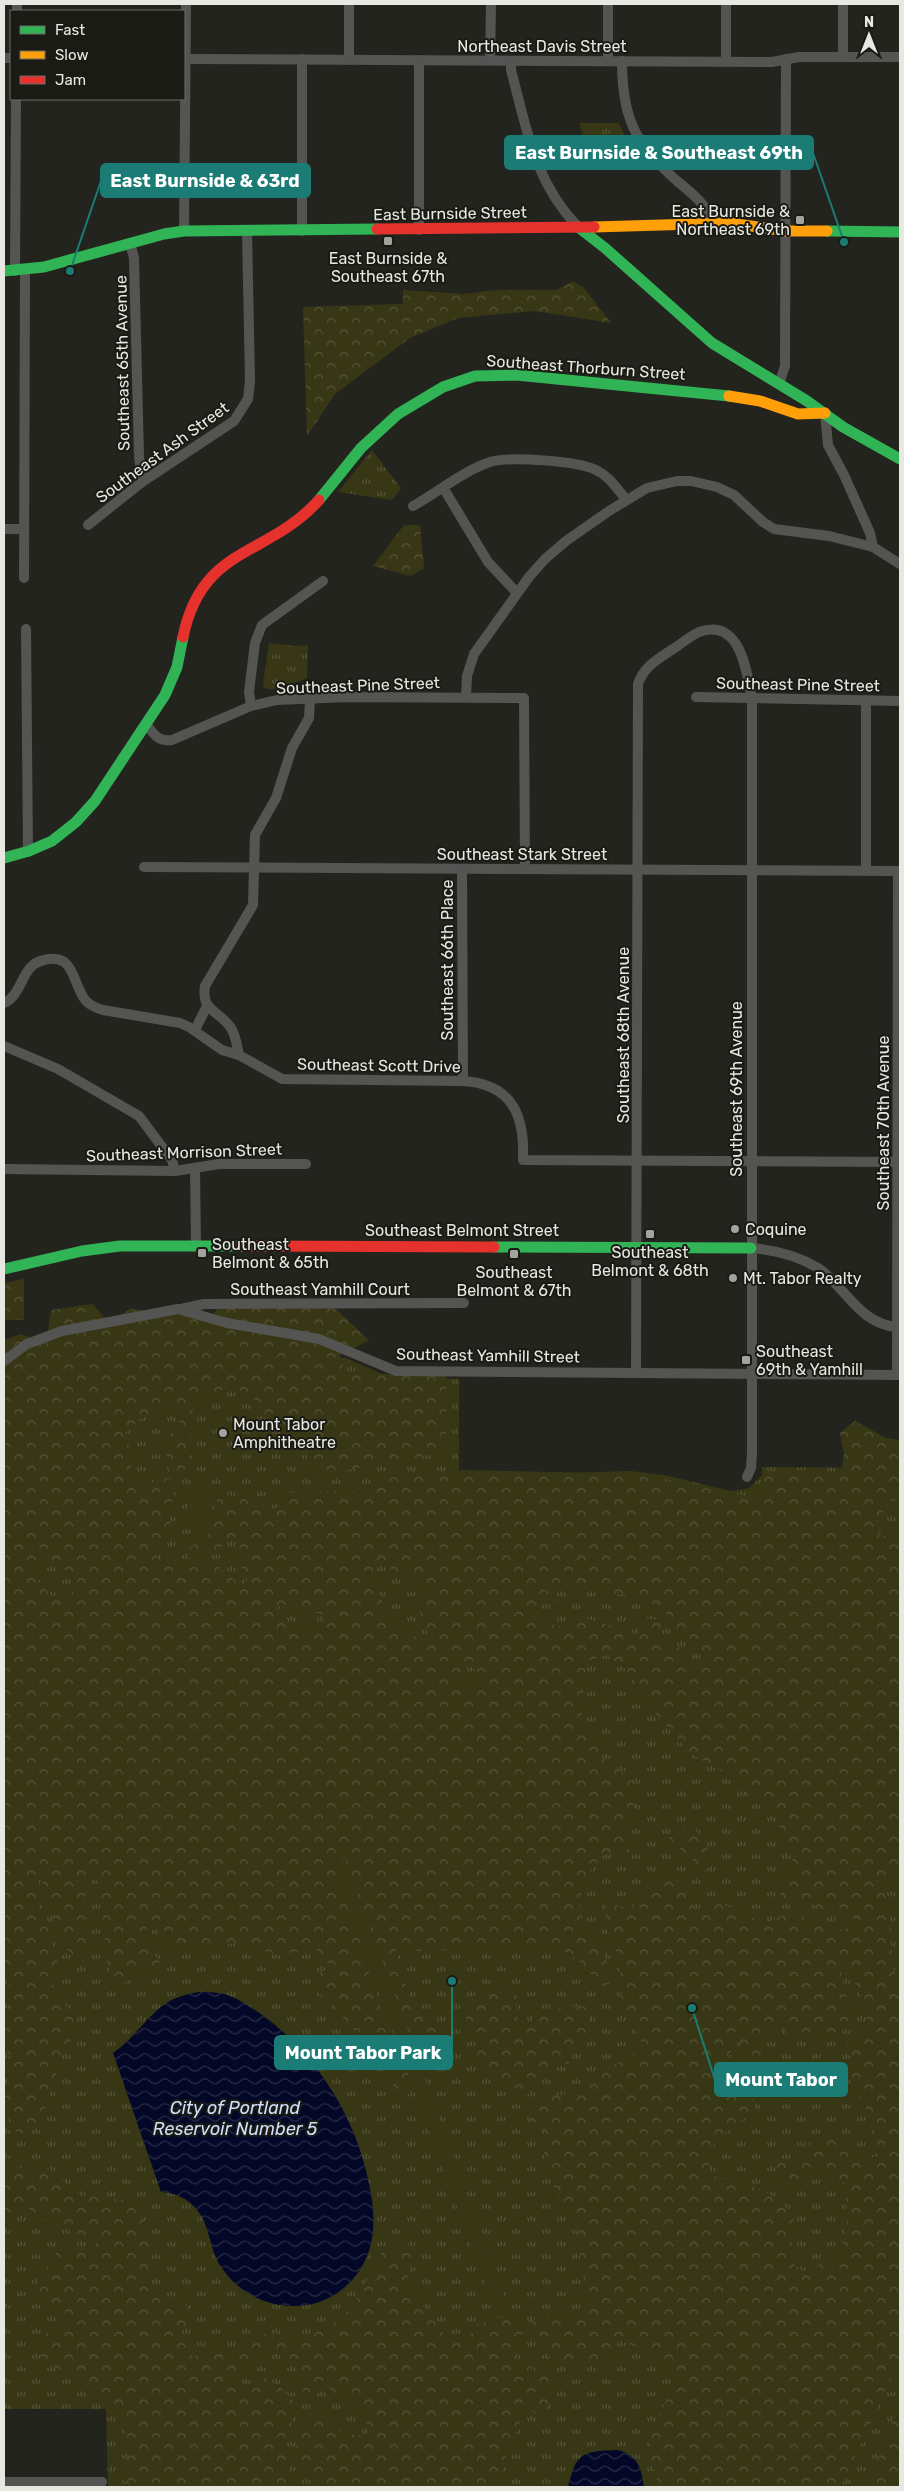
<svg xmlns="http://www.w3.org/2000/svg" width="904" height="2491" viewBox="0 0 904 2491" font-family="Rubik,sans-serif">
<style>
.grass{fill:url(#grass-tufts)}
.forest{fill:url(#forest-crowns);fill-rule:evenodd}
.pitch{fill:#383715}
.water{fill:url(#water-waves)}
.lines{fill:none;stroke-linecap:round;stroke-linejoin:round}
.street{stroke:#545453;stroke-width:10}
.fast{stroke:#30b455;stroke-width:11}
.slow{stroke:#ff9f0a;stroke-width:11}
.jam{stroke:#e5322d;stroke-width:11}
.poi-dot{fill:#a3a39e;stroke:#1b1b15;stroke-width:2}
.labels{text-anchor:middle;stroke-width:4;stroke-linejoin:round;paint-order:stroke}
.street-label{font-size:16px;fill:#e8e8e3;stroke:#1b1b15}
.poi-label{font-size:16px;fill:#e8e8e3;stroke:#1b1b15;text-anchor:start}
.water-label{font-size:18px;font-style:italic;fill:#d0defb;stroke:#1b1b15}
.leader{fill:none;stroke:#1a7c74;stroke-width:2}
.callout-dot{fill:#1a7c74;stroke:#1b1b15;stroke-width:2}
.callout{fill:#1a7c74;stroke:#1a7c74;stroke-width:2}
.callout-label{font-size:18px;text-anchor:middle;font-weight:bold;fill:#fff}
</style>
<defs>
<pattern id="grass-tufts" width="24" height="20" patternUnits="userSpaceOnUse" patternTransform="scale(1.25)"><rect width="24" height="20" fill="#383715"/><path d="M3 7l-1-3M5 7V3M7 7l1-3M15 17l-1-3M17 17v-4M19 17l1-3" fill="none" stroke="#555437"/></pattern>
<pattern id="forest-crowns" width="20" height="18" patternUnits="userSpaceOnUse" patternTransform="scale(1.25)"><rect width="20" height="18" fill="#383715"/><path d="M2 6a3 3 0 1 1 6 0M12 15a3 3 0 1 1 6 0" fill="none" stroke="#555437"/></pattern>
<pattern id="water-waves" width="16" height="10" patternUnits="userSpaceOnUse" patternTransform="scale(1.25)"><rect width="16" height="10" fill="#040828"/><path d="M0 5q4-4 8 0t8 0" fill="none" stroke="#292c47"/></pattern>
</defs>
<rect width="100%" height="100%" fill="#24241f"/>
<!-- grass -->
<g class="grass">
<path d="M579 123H619L627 141 589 154Z"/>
<path d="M372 450 401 488 392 500 338 492Z"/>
<path d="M269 643 295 646 308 645 307 678C296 682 276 693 265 688L263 684Z"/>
<path d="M333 1358H346L391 1378 459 1379V1550L470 1476 630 1471 664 1475 731 1491 749 1488 762 1475V1467L900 1468V2487H108L106 2409H4V1376Z"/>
</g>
<!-- forest -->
<g class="forest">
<path d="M573 281 584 288 611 323 534 311 458 318 410 338 335 394 307 436 303 307 403 304V290L463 294 495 290H557Z"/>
<path d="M404 525H420L424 568 411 576 373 566Z"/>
<path d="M24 1279V1320H5L4 1283Z"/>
<path d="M225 1299 336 1309 369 1340 340 1355 345 1374H446V1452L315 1476 296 1430 266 1421 259 1402 231 1386 194 1402 189 1447 193 1459 182 1472 169 1471 164 1439 179 1425 182 1404C157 1406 135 1419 121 1439L136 1450 128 1473 131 1486 151 1485 156 1477 171 1478 174 1495 170 1508 171 1530 157 1556C171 1572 196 1568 215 1564L241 1586 248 1579 236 1560 240 1533 211 1554 190 1560 186 1550 210 1533 215 1505 220 1494 250 1498 267 1511 277 1507 279 1493 349 1491 368 1497 388 1478 463 1470 631 1474 762 1499V1474L801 1470 841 1474 844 1454 840 1433 855 1421 886 1438 900 1440V1500L890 1501 876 1522 881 1535 900 1540V1771L898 1769 893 1775 900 1793V1875L882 1880C885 1890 889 1901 890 1911 892 1937 888 1961 900 1986V2359L841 2487H660L651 2461 650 2435 678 2375 659 2355 615 2339 618 2352 602 2365 579 2361 559 2364 537 2346 530 2321 556 2309 572 2317 588 2303 575 2222 559 2197 543 2163 547 2135 526 2113 550 2095 576 2094 602 2071 645 2049 622 2004 620 1961 605 1926 606 1903 632 1909 639 1889 672 1876 688 1897 695 1912 717 1901 750 1917 768 1922 787 1913 819 1922 835 1930 854 1928 853 1917H835L812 1904 780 1899 783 1876 796 1866 784 1846 775 1807 751 1800 728 1775 691 1754 655 1713 626 1670 607 1655 587 1661 581 1712 602 1757 631 1779 636 1815 623 1831 632 1857 604 1854 584 1879 579 1910 608 1963 614 1979 603 1987 578 1960 556 1947 413 1951 392 1933 399 1965 411 2000 431 2016 444 2048 434 2064 411 2038 368 1953C364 1985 390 2025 403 2054 408 2066 409 2082 411 2095L397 2091 370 2049 341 2015 320 1995V1972L332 1968 317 1950 273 1955 244 1942 209 1947H168L151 1922 142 1936 160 1962 122 1984 107 1967 100 1885 86 1868 84 1912 90 1963C52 1957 53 1901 38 1873L42 1905 59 1969 51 1982 79 2026 62 2056 47 2104 29 2135 11 2130 4 2102 13 2065 4 2043V2031L15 1994 4 1977V1340L21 1334 41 1342 48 1332 51 1310 93 1304 108 1322 131 1309 210 1318ZM385 1560 395 1577 422 1576 423 1593 415 1599 431 1643 402 1631 385 1614 374 1567ZM33 1561 56 1564 72 1574V1597L52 1596 40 1584ZM591 1585 609 1594 636 1595 664 1610 683 1639H698L707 1663 688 1668 680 1647 668 1653 659 1619H639V1635L582 1617 564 1628 537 1619 534 1606 563 1599 539 1587ZM289 1604 324 1615 325 1633 286 1624 275 1608ZM467 1664 483 1676 478 1692 463 1687ZM840 1965 859 1989 870 2032 847 2041 851 2061 853 2087 872 2119 879 2156 863 2158 839 2138 813 2134 802 2159H775L780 2182 797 2188 805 2174 828 2172 845 2184 847 2219 840 2256 822 2261 811 2274 795 2267 792 2243 794 2217C767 2184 750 2186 711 2176L707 2152 735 2124 756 2112 747 2078 728 2056 737 2041 759 2070 770 2069 775 2064V2055L757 2036 774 2022 790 2036 827 2035 857 2026 845 1993Z"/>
<path d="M680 1829H694L704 1840 711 1859 706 1872 668 1838Z"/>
<path d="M479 1991 516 1993 517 2016 523 2037 533 2018 563 2007 588 2006 593 2031 574 2039 569 2063 546 2071 524 2099 506 2091 474 2056 479 2038 466 2022V2005Z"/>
<path d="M4 2167 49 2169 81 2196 122 2200 132 2191 154 2248 149 2279 166 2300 186 2304 195 2325 173 2330 193 2356 235 2350 251 2333 297 2338 330 2325 353 2306 383 2250 408 2243 413 2261 407 2279 427 2312 447 2338 467 2343 475 2325 503 2317 519 2321 522 2334 512 2341 513 2354 535 2372 551 2374 548 2406 539 2417 522 2403 519 2429 506 2444V2465L491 2487H320L305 2468 296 2446 300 2419 322 2409 342 2434 367 2436 366 2410 336 2395 326 2385 312 2399 303 2391C298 2355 291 2357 257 2350L251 2359V2373H228L229 2384 243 2389 263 2375 282 2389 293 2400 291 2434 285 2443 289 2468 303 2487H138L124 2481V2467L131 2449 122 2420 110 2403 88 2385 49 2364 37 2351 45 2334 70 2324 62 2307 39 2303 36 2284 58 2250 87 2252 97 2242 45 2220 22 2204 6 2219 4 2217Z"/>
<path d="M900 2407V2487H871L870 2481 885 2436Z"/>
</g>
<!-- pitch -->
<g class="pitch">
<path d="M195 1487 217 1495 202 1534 181 1527Z"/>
<path d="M345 1859 509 2309 496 2314 332 1864Z"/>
</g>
<!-- water -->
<g class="water">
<path d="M199 1992C210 1992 222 1992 232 1997 239 1999 246 2005 252 2008 316 2050 359 2120 371 2194 377 2230 373 2262 345 2287 307 2321 245 2307 220 2265 209 2248 210 2225 197 2210 188 2198 175 2193 161 2192L113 2053C134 2039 145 2018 165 2004 175 1997 187 1994 199 1992Z"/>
<path d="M618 2450C638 2455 641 2468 644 2487H568C576 2452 583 2451 618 2450Z"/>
</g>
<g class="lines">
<!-- street -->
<g class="street">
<path d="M17 11V4"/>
<path d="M843 57V4"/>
<path d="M4 58H11"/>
<path d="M184 59 772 62 799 57H900"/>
<path d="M349 60V4"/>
<path d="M490 60 491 4"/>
<path d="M511 61V70C527 130 534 181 578 227"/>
<path d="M608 61V4"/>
<path d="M622 61C622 118 635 144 677 181 693 194 706 204 714 224"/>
<path d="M726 62V4"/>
<path d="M419 230V60"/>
<path d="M184 231 186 4"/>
<path d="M302 231V59"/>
<path d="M130 243 134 258 139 456 142 482"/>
<path d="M15 271 16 99"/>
<path d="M779 384 785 366 786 59"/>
<path d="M825 413 828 445 844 475 870 533 873 547 900 564"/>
<path d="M444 489 488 562 517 593"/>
<path d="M413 506C438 492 463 471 490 462 510 456 578 461 596 470 609 476 617 489 626 499"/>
<path d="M88 525 142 482 234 421 248 399 250 381 247 231"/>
<path d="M4 529H24"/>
<path d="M24 578 25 270"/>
<path d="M26 629 28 852"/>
<path d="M466 697 467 676 474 654 529 577 545 559 566 541 609 511 647 488 677 481H691L717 487 734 495 763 522 774 529 829 536 873 547"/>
<path d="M696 697 900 701"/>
<path d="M866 700V871"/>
<path d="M251 706 249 692 255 643 262 625 323 581"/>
<path d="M147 725C154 735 159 742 172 740L251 706 277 700 347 697 524 698 525 869"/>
<path d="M144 867 900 871"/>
<path d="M462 869 463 1081"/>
<path d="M4 1003C24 994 20 965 44 960 76 952 72 985 86 1001 91 1006 96 1008 103 1010L180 1023 189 1027 222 1050 239 1055 282 1079 463 1081C512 1084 525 1115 523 1160L900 1162"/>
<path d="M195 1030 207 1006"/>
<path d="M4 1046 58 1069 139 1116 172 1160 175 1171"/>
<path d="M239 1055C237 1046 236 1036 231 1028 219 1010 201 1012 205 986L253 905 255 835 276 798 292 748 309 718 310 699"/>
<path d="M4 1169 175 1171 219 1164H306"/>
<path d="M195 1169 196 1246"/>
<path d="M751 1248C775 1250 797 1255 818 1268 846 1287 859 1324 897 1327"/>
<path d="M181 1309 204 1304 464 1303"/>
<path d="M4 1361 27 1344 62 1331 178 1309 227 1323 319 1339 396 1371 900 1375"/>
<path d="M636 1373 638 684C644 666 658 659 673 649 681 644 690 636 699 632 741 617 747 673 752 700V1453L751 1468 747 1477"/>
<path d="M897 1375 898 871"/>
<path d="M4 2482H102"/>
</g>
<!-- fast -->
<g class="fast">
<path d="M578 227 605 248 712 343 807 401 843 427 900 459"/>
<path d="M827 231 900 232"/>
<path d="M4 271 44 267 164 234 184 231 377 229"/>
<path d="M319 500 361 448 398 414 443 387 475 376 516 375 729 396"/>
<path d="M4 858 29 851 52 841 76 822 95 801 165 695 177 667 183 637"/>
<path d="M494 1247 751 1248"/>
<path d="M4 1269 82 1251 120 1246H241"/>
</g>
<!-- slow -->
<g class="slow">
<path d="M594 227 729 223 786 231H827"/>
<path d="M729 396 760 401 798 414 825 413"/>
</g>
<!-- jam -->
<g class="jam">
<path d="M377 229 594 227"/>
<path d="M183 637C202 545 267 558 319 500"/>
<path d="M241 1246 494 1247"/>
</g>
</g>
<!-- markers -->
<g class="poi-dot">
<rect x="795" y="215" width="10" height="10" rx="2.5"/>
<rect x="383" y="236" width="10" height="10" rx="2.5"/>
<circle cx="735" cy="1229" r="5"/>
<rect x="645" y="1229" width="10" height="10" rx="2.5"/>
<rect x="197" y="1248" width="10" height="10" rx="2.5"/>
<rect x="509" y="1249" width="10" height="10" rx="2.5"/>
<circle cx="733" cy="1278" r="5"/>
<rect x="741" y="1355" width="10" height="10" rx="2.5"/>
<circle cx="223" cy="1433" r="5"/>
</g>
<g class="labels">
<!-- street labels -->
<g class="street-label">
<text x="542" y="52">Northeast Davis Street</text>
<text transform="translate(450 213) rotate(-1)" y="6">East Burnside Street</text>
<text transform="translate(122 363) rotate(-91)" y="6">Southeast 65th Avenue</text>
<text transform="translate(586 367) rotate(4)" y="6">Southeast Thorburn Street</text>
<text transform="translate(162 452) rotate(-36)" y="6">Southeast Ash Street</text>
<text transform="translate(798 684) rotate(1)" y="6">Southeast Pine Street</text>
<text transform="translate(358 685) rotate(-2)" y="6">Southeast Pine Street</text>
<text x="522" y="860">Southeast Stark Street</text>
<text transform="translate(447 960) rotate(-90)" y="6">Southeast 66th Place</text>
<text transform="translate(623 1035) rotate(-90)" y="6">Southeast 68th Avenue</text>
<text transform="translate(379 1065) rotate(1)" y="6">Southeast Scott Drive</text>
<text transform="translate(736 1089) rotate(-90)" y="6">Southeast 69th Avenue</text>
<text transform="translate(883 1123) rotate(-90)" y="6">Southeast 70th Avenue</text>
<text transform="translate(184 1152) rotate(-2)" y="6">Southeast Morrison Street</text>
<text x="462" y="1236">Southeast Belmont Street</text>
<text x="320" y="1295">Southeast Yamhill Court</text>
<text transform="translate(488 1355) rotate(1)" y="6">Southeast Yamhill Street</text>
</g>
<!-- poi labels -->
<g class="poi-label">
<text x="790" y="217" text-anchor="end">East Burnside &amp;<tspan x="790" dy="18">Northeast 69th</tspan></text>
<text x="388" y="264" text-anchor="middle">East Burnside &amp;<tspan x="388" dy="18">Southeast 67th</tspan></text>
<text x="745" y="1235">Coquine</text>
<text x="212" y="1250">Southeast<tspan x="212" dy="18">Belmont &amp; 65th</tspan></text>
<text x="650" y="1258" text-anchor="middle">Southeast<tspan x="650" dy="18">Belmont &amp; 68th</tspan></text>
<text x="514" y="1278" text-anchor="middle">Southeast<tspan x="514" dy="18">Belmont &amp; 67th</tspan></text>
<text x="743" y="1284">Mt. Tabor Realty</text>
<text x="756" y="1357">Southeast<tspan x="756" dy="18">69th &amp; Yamhill</tspan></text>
<text x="233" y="1430">Mount Tabor<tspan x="233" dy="18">Amphitheatre</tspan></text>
</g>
<!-- water labels -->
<g class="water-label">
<text x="235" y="2114">City of Portland<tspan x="235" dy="21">Reservoir Number 5</tspan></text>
</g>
</g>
<!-- callouts -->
<path class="leader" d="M844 242L813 153M70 271L101 181M452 1981L452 2053M692 2008L715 2080"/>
<g class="callout-dot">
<circle cx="844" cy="242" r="5"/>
<circle cx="70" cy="271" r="5"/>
<circle cx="452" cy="1981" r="5"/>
<circle cx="692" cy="2008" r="5"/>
</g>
<g class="callout">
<rect x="505" y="136" width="308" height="33" rx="5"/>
<rect x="101" y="164" width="209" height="33" rx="5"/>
<rect x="275" y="2036" width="177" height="33" rx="5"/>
<rect x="715" y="2063" width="132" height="33" rx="5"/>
</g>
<g class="callout-label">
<text x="659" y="159">East Burnside &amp; Southeast 69th</text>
<text x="205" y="187">East Burnside &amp; 63rd</text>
<text x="363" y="2059">Mount Tabor Park</text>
<text x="781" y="2086">Mount Tabor</text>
</g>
<!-- border -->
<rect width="904" height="2491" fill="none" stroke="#e8e8e3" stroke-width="10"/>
<!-- legend -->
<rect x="10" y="10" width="175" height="90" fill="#1b1b15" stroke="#6d6d67"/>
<rect x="20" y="26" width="25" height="8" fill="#30b455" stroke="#6d6d67"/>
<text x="55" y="35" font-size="15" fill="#e8e8e3">Fast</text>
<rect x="20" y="51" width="25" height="8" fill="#ff9f0a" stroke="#6d6d67"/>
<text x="55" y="60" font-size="15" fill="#e8e8e3">Slow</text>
<rect x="20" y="76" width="25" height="8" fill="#e5322d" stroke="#6d6d67"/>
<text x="55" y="85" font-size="15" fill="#e8e8e3">Jam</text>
<!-- north arrow -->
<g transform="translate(869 35)" stroke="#1b1b15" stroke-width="4" paint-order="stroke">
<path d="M0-4L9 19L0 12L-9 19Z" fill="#e8e8e3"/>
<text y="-8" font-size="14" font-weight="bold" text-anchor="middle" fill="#e8e8e3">N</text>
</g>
</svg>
